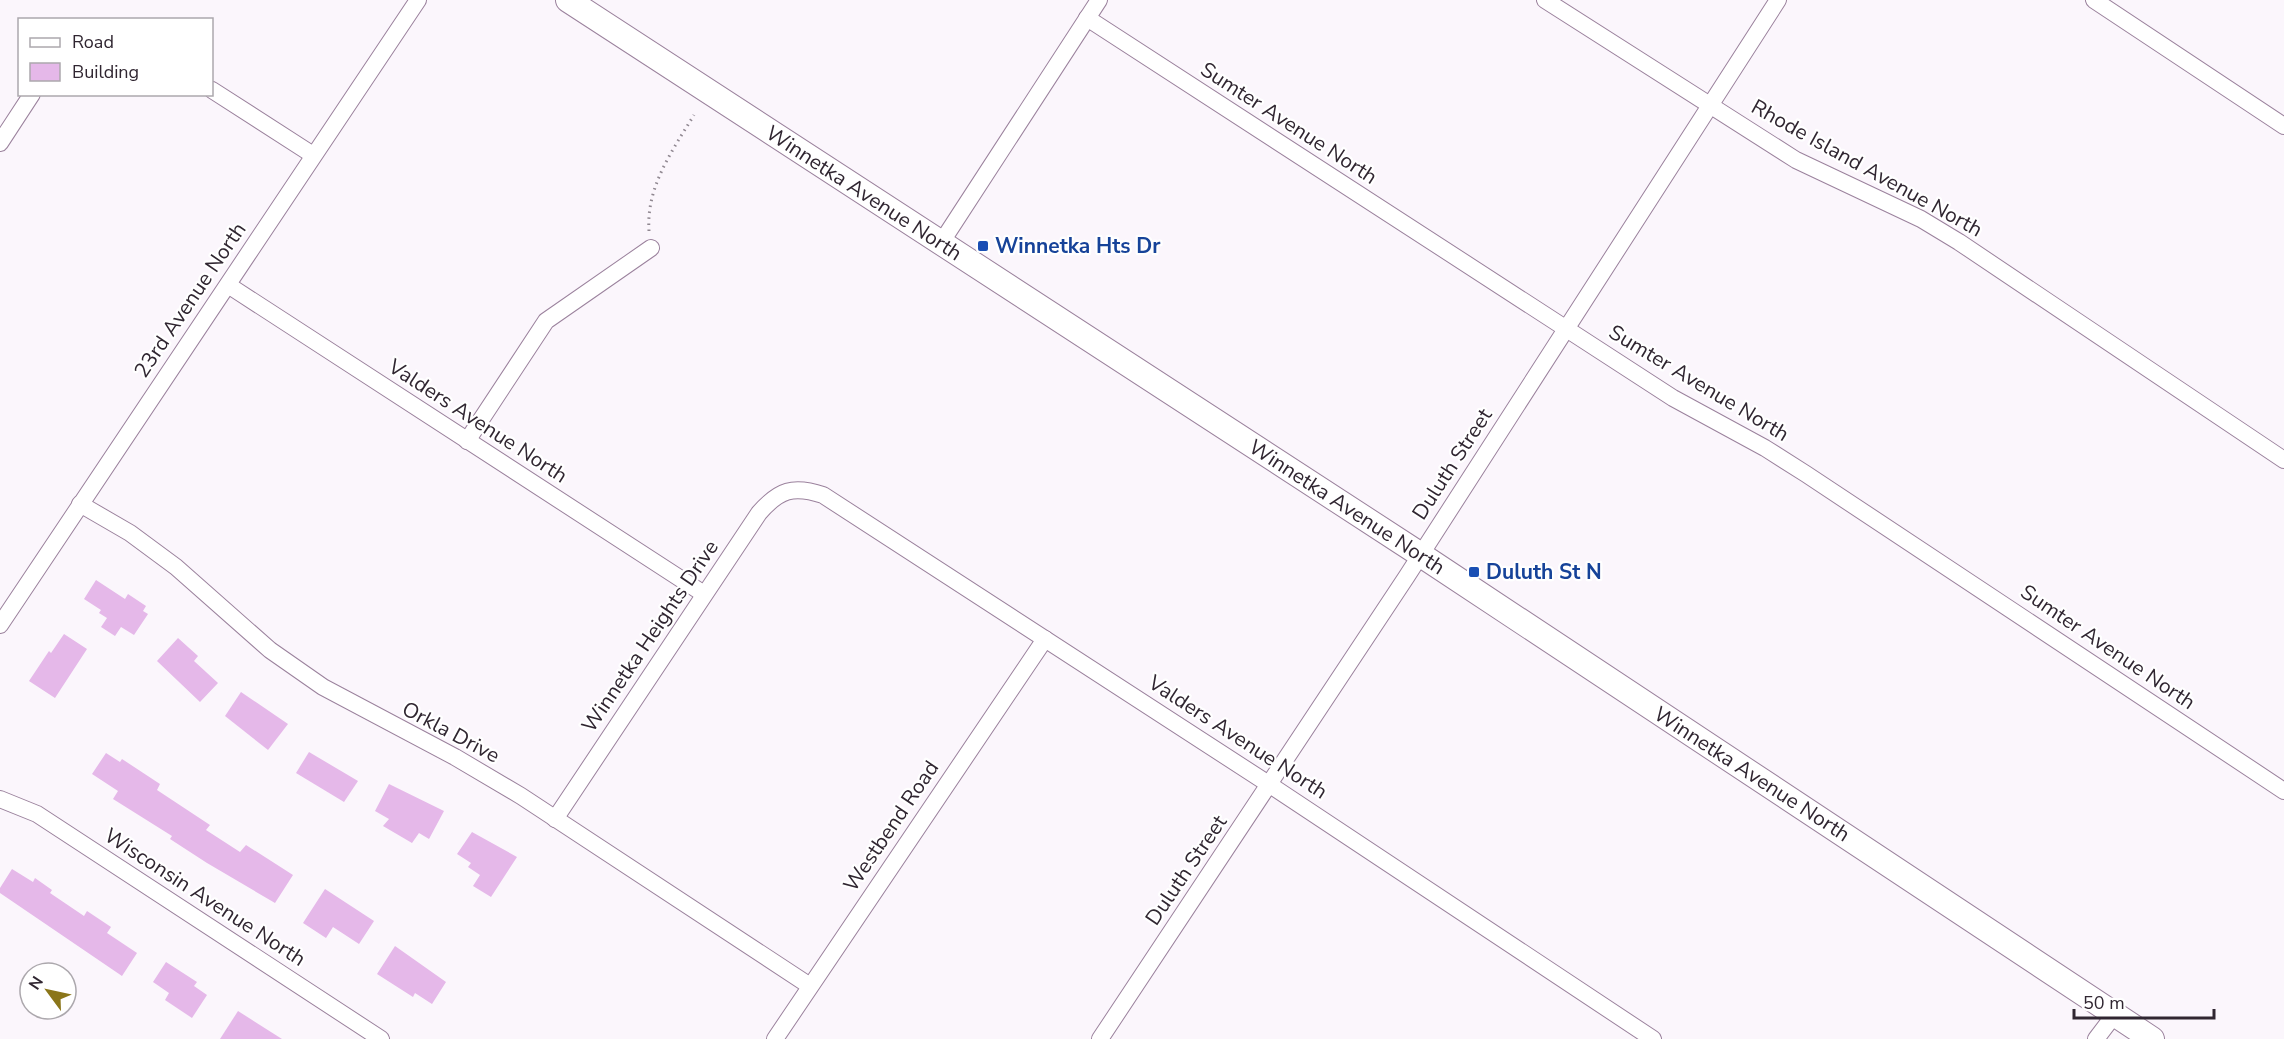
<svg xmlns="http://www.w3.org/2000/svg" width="2284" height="1039" viewBox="0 0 2284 1039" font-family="'Nunito Sans',sans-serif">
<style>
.building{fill:#e5b8e9}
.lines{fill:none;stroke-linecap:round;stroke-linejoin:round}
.minor-casing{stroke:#9b829d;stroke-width:18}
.secondary-casing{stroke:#9b829d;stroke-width:26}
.path{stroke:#8f8790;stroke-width:3;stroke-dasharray:1.5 4.5;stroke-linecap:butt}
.minor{stroke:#fff;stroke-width:16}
.secondary{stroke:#fff;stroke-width:24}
.transit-dot{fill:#1a4fb4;stroke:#fff;stroke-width:2}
.labels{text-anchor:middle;stroke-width:4.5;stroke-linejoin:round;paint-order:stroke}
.street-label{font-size:21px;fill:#302631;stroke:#fff}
.transit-label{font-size:21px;font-weight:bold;fill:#164399;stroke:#fff;text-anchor:start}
</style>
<rect width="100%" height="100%" fill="#fbf6fc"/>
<!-- building -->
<g class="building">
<path d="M96 580 125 599 128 594 146 606 143 611 148 614 134 635 121 627 115 636 101 627 107 618 99 613 101 610 84 599Z"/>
<path d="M64 634 87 649 55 698 29 681 49 651 51 653Z"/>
<path d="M178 638 198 656 194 661 218 683 200 702 157 661Z"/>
<path d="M241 692 288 724 268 750 225 716Z"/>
<path d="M309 752 358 781 344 802 296 773Z"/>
<path d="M106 753 120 762 122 759 160 784 157 790 210 825 206 830 240 852 246 845 293 875 275 903 207 863 170 839 172 836 113 799 118 791 92 774Z"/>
<path d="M389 784 444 811 429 839 419 833 412 843 383 826 389 819 375 811Z"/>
<path d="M472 832 517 857 491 897 473 886 480 875 468 867 471 863 457 854Z"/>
<path d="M12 869 33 882 35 878 52 890 50 893 84 916 87 911 111 927 107 933 137 953 122 976 0 893V888Z"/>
<path d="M325 889 374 921 359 944 333 927 326 938 303 923Z"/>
<path d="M395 946 446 982 432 1004 415 993 413 997 377 974Z"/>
<path d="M166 962 197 982 194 986 207 995 192 1018 165 1000 169 993 153 982Z"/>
<path d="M238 1011 282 1039H220Z"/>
</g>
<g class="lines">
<defs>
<g id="minor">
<path d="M1545 0 1796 160 1921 219 1959 242 2284 460"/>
<path d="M2094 0 2284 126"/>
<path d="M1087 18 1673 398 1765 448 1806 474 2284 791"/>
<path d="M212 90 313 155"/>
<path d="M0 143 32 94"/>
<path d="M941 243 1099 0"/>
<path d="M228 285 704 594"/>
<path d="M467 441 546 321 651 248"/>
<path d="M80 504 130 533 176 567 270 650 323 687 455 757 521 796 810 986"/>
<path d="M0 625 418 0"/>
<path d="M0 799 37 814 381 1039"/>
<path d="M555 819 759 513C779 490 793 485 823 495L1270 785 1653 1039"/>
<path d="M775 1039 1045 639"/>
<path d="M1100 1039 1407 576 1778 0"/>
<path d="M2096 1039 2115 1014"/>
</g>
<path id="secondary" d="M568 0 1421 555 2152 1039"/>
</defs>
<!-- minor casing -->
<use href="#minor" class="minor-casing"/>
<!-- secondary casing -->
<use href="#secondary" class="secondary-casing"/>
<!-- path -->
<path class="path" d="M649 231C646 187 672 151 694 115"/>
<!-- minor -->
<use href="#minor" class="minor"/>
<!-- secondary -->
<use href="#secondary" class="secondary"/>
</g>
<!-- markers -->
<g class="transit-dot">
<rect x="977" y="240" width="12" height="12" rx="3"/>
<rect x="1468" y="566" width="12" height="12" rx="3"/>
</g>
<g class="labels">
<!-- street labels -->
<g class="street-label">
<text transform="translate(1289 123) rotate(33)" y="7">Sumter Avenue North</text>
<text transform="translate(1867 168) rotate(29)" y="7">Rhode Island Avenue North</text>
<text transform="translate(864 193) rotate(33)" y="7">Winnetka Avenue North</text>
<text transform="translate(190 300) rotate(-56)" y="7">23rd Avenue North</text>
<text transform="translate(1699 383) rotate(31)" y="7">Sumter Avenue North</text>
<text transform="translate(478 421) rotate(33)" y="7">Valders Avenue North</text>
<text transform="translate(1452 464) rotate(-57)" y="7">Duluth Street</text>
<text transform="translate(1347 507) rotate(33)" y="7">Winnetka Avenue North</text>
<text transform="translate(650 636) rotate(-56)" y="7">Winnetka Heights Drive</text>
<text transform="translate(2108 647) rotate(34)" y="7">Sumter Avenue North</text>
<text transform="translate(451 732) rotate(28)" y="7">Orkla Drive</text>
<text transform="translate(1238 737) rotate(33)" y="7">Valders Avenue North</text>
<text transform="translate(1752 774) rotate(33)" y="7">Winnetka Avenue North</text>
<text transform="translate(891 826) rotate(-56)" y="7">Westbend Road</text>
<text transform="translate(1186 870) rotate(-56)" y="7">Duluth Street</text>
<text transform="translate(205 897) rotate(33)" y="7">Wisconsin Avenue North</text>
</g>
<!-- transit labels -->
<g class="transit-label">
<text x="995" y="253">Winnetka Hts Dr</text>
<text x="1486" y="579">Duluth St N</text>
</g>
</g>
<!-- legend -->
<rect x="18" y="18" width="195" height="78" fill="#ffffff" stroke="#aca8ad" stroke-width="1.5"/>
<rect x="30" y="38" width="30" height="9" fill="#ffffff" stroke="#aca8ad" stroke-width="1.5"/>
<text x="72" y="48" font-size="18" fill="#302631">Road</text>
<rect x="30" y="63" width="30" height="18" fill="#e5b8e9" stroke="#aca8ad" stroke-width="1.5"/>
<text x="72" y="78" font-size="18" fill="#302631">Building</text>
<!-- north arrow -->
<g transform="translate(48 991) rotate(303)"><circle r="28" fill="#ffffff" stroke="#aca8ad" stroke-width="1.5"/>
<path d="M0-4.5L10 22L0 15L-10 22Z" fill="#8b761a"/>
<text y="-9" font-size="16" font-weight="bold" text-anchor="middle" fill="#302631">N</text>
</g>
<!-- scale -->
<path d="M2074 1009v9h140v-9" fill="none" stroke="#302631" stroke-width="3"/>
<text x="2083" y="1009" font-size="18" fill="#302631" stroke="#ffffff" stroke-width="4.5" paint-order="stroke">50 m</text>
</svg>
